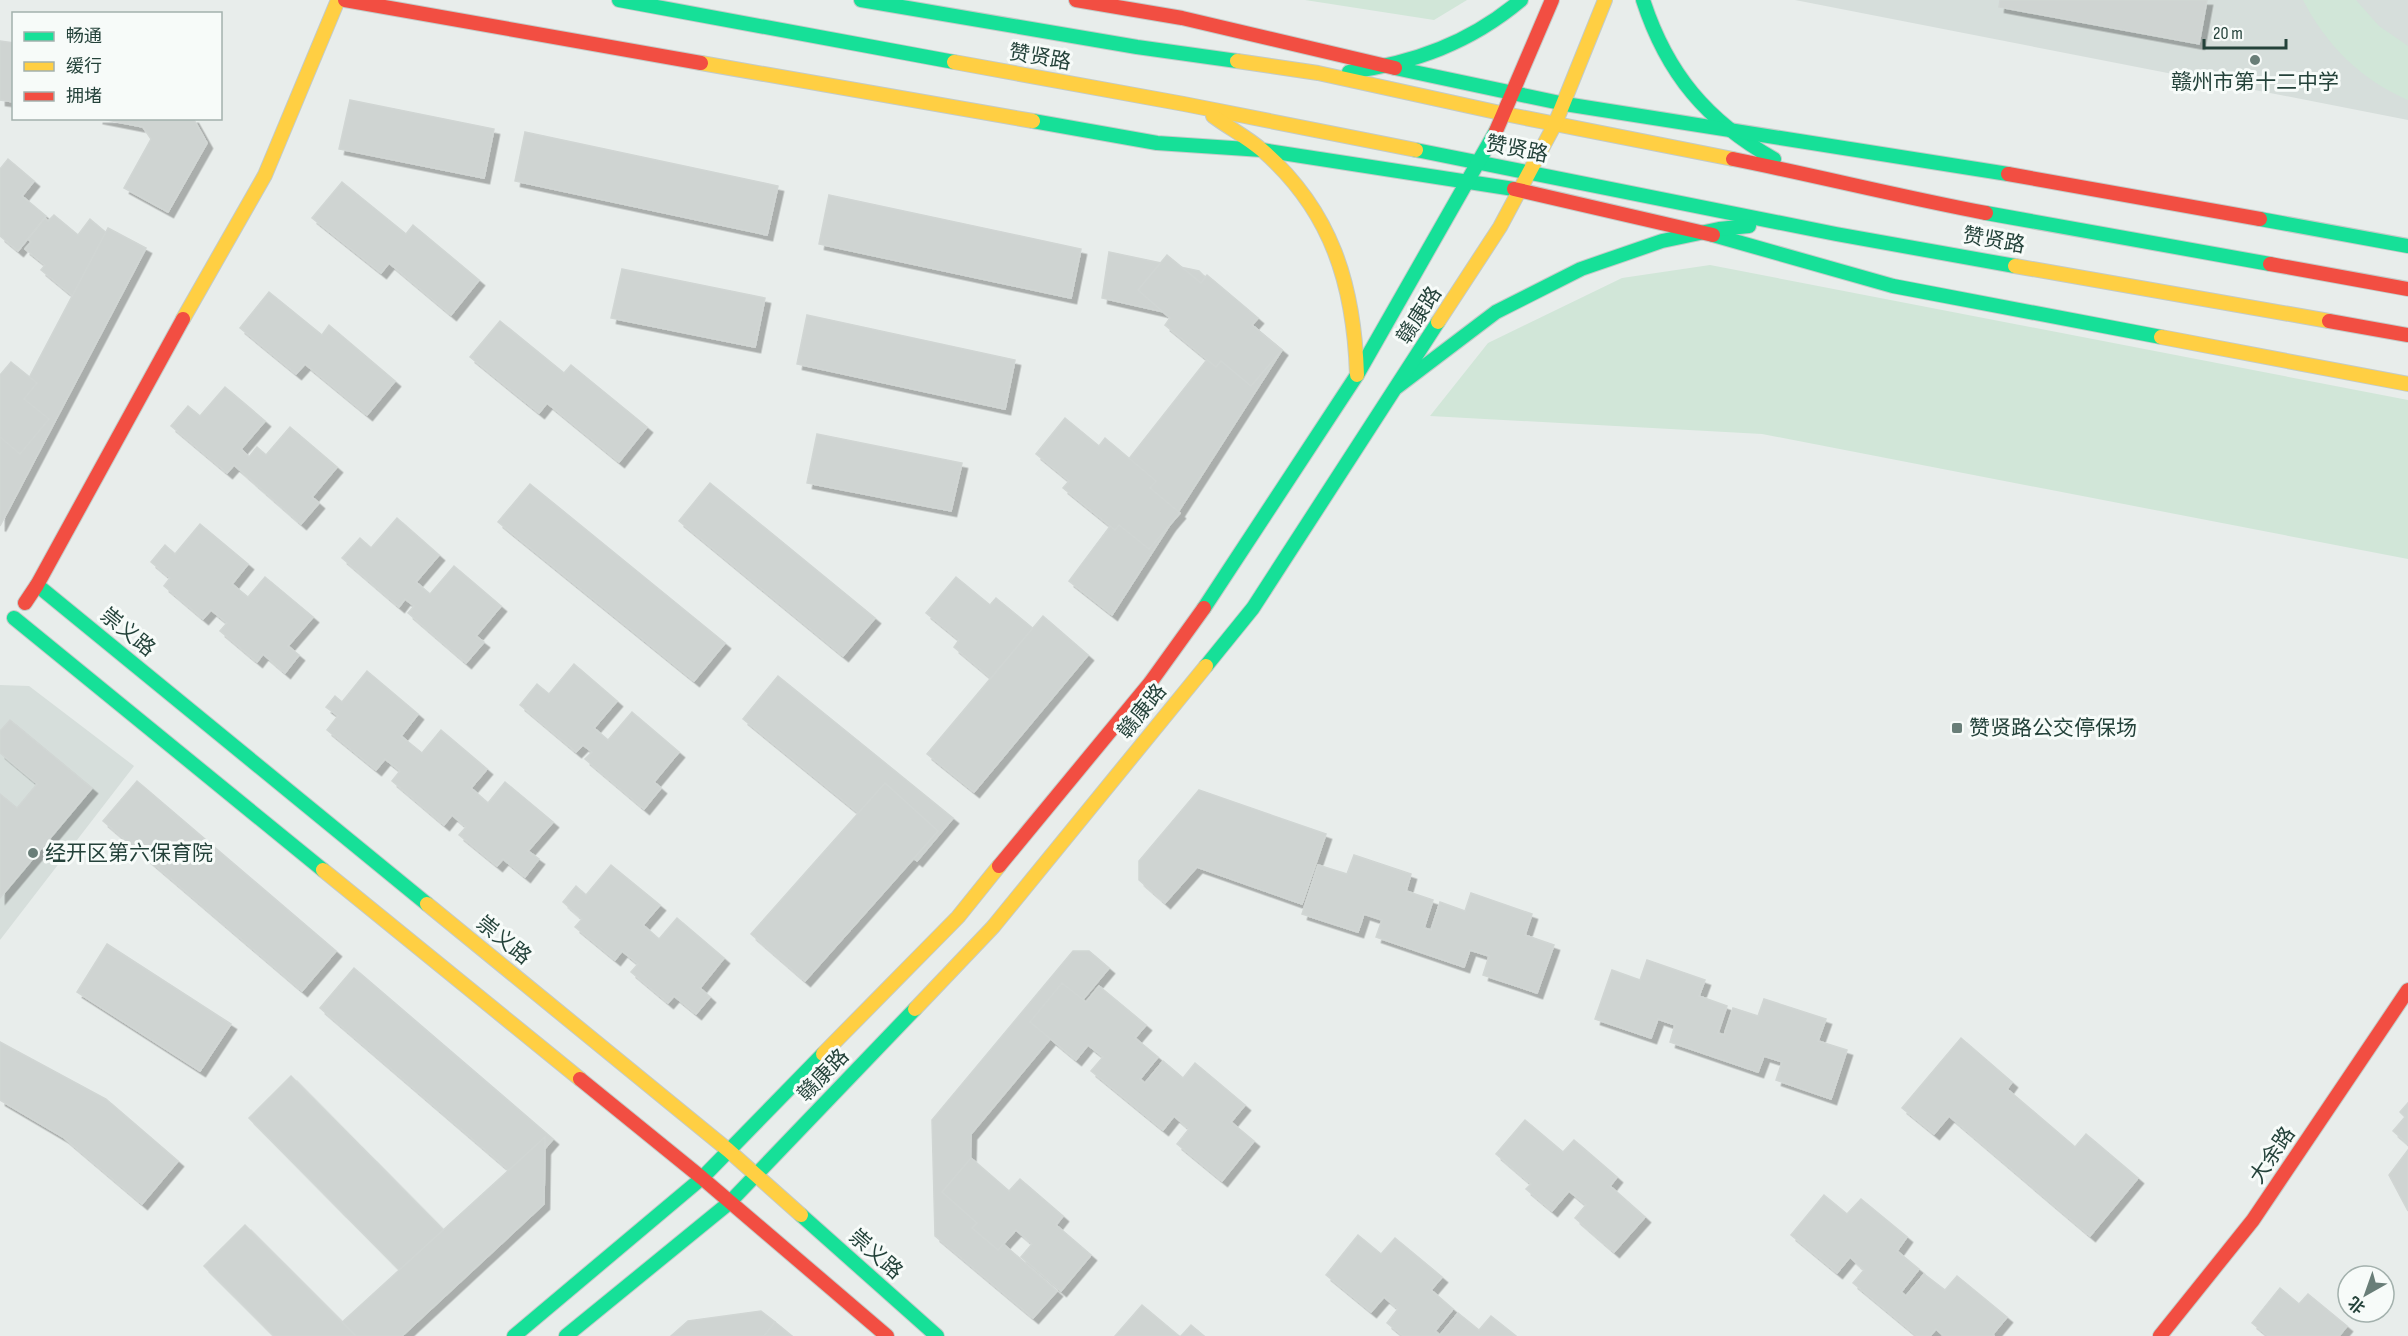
<svg xmlns="http://www.w3.org/2000/svg" width="2408" height="1336" viewBox="0 0 2408 1336" font-family="'Sofia Sans Condensed','Noto Sans SC',sans-serif">
<style>
.built{fill:#d6dedb}
.green{fill:#d1e6d8}
.building{fill:#cfd4d2;stroke:#d1d6d4;stroke-width:1.5;filter:url(#shadow)}
.lines{fill:none;stroke-linecap:round;stroke-linejoin:round}
.fast-casing{stroke:#c3cbc8;stroke-width:16}
.slow-casing{stroke:#c3cbc8;stroke-width:16}
.jam-casing{stroke:#c3cbc8;stroke-width:16}
.fast{stroke:#16e098;stroke-width:14}
.slow{stroke:#ffcf43;stroke-width:14}
.jam{stroke:#f24e42;stroke-width:14}
.poi-dot{fill:#697e78;stroke:#f7fbf9;stroke-width:2}
.labels{text-anchor:middle;stroke-width:6;stroke-linejoin:round;paint-order:stroke}
.street-label{font-size:21px;fill:#24423a;stroke:#f7fbf9}
.poi-label{font-size:21px;fill:#24423a;stroke:#f7fbf9;text-anchor:start}
</style>
<defs>
<filter id="shadow"><feDropShadow dx="5.5" dy="5.5" stdDeviation="0" flood-color="#0004"/></filter>
</defs>
<rect width="100%" height="100%" fill="#e8edeb"/>
<!-- built -->
<g class="built">
<path d="M1795 0H2408V120Z"/>
<path d="M0 685 29 686 134 766 0 940Z"/>
</g>
<!-- green -->
<g class="green">
<path d="M1305 0H1467L1434 20Z"/>
<path d="M2303 0H2356L2379 26 2408 46V100C2361 80 2326 45 2303 0Z"/>
<path d="M1710 265 2408 400V559L1762 434 1430 416 1488 343 1622 278Z"/>
</g>
<!-- building -->
<g class="building">
<path d="M2000 0H2207L2199 44 1999 7Z"/>
<path d="M0 41 14 43V102L0 100Z"/>
<path d="M350 100 494 129 484 178 339 149Z"/>
<path d="M97 118H193L207 143 168 212 124 188 151 139 143 127Z"/>
<path d="M525 132 778 186 767 235 515 181Z"/>
<path d="M8 159 34 181 22 196 46 216 18 251 0 236V169Z"/>
<path d="M342 182 406 234 413 225 479 280 451 315 389 263 381 273 312 218Z"/>
<path d="M829 195 1081 249 1071 298 819 244Z"/>
<path d="M54 215 78 235 90 219 116 241 104 256 129 276 100 311 78 294 75 298 41 270 45 265 25 249 31 242 28 239 45 218 48 221Z"/>
<path d="M108 228 146 248 0 526V433Z"/>
<path d="M1109 252 1199 271 1252 325 1282 350 1112 615 1069 581 1126 505 1106 488 1213 352 1186 317 1102 298Z"/>
<path d="M1167 255 1201 283 1207 275 1258 318 1252 325 1282 350 1251 386 1221 361 1216 367 1165 325 1170 318 1138 290Z"/>
<path d="M622 269 765 298 755 347 611 318Z"/>
<path d="M269 292 322 335 329 325 395 381 367 415 305 364 296 374 240 328Z"/>
<path d="M807 315 1015 360 1005 409 797 364Z"/>
<path d="M500 321 564 373 571 365 647 427 619 462 547 403 539 413 470 357Z"/>
<path d="M11 362 37 383 24 399 49 419 20 454 0 437V375Z"/>
<path d="M225 387 265 421 241 449 249 457 257 447 266 455 290 427 337 467 312 497 319 503 301 524 234 465 227 473 171 426 188 406 200 416Z"/>
<path d="M1065 418 1099 446 1105 438 1156 481 1150 488 1180 513 1149 549 1119 525 1115 530 1063 488 1069 481 1036 454Z"/>
<path d="M817 434 962 463 951 511 807 483Z"/>
<path d="M710 483 875 618 843 656 679 521Z"/>
<path d="M530 484 725 643 694 681 498 522Z"/>
<path d="M397 518 439 555 416 582 430 594 454 566 501 606 476 636 484 642 466 663 408 613 414 606 405 599 399 607 342 558 360 538 371 548Z"/>
<path d="M200 524 248 564 232 584 248 597 265 577 313 617 288 646 299 655 285 673 263 654 257 662 220 631 227 623 211 610 203 619 164 586 170 578 151 562 165 545 175 554Z"/>
<path d="M956 577 990 605 996 598 1047 640 1041 647 1071 672 1040 709 1010 684 1005 690 954 647 959 640 926 613Z"/>
<path d="M1043 616 1088 655 974 792 927 754Z"/>
<path d="M574 664 617 701 594 728 608 740 632 712 679 752 654 782 661 788 644 809 585 759 592 752 583 745 576 752 520 705 537 684 549 694Z"/>
<path d="M367 671 418 714 401 736 422 753 441 730 487 769 471 788 488 803 505 782 553 822 528 851 539 859 525 877 503 859 497 866 459 835 466 827 452 815 444 825 392 781 400 771 385 759 376 770 327 730 338 716 326 707 335 696 342 702Z"/>
<path d="M778 676 953 818 917 861 743 719Z"/>
<path d="M10 720 92 788 0 898V794L17 808 37 784 0 753V731Z"/>
<path d="M137 781 336 951 302 991 103 821Z"/>
<path d="M885 783 938 831 805 981 751 934Z"/>
<path d="M1199 790 1326 834 1302 904 1197 867 1165 903 1139 880V861Z"/>
<path d="M1354 855 1411 874 1406 891 1433 900 1424 928 1431 930 1440 902 1465 911 1471 893 1532 914 1525 935 1554 945 1537 993 1483 975 1489 956 1470 950 1464 967 1376 937 1382 920 1364 914 1358 932 1302 914 1318 865 1347 874Z"/>
<path d="M611 865 660 905 643 925 659 939 677 918 724 958 700 988 710 997 696 1014 674 996 668 1003 631 972 638 964 622 951 615 960 575 927 582 919 563 902 576 886 586 895Z"/>
<path d="M107 944 231 1024 200 1071 77 992Z"/>
<path d="M1073 951H1089L1109 968 971 1134 969 1214 1057 1291 1033 1318 935 1236 932 1120Z"/>
<path d="M1647 960 1705 980 1699 996 1727 1006 1718 1033 1724 1035 1733 1008 1758 1016 1764 999 1826 1019 1818 1041 1847 1050 1831 1099 1776 1080 1782 1062 1764 1056 1758 1072 1670 1042 1675 1025 1658 1019 1651 1038 1595 1019 1612 970 1640 980Z"/>
<path d="M354 968 553 1139 519 1179 320 1008Z"/>
<path d="M1062 983 1086 1002 1099 986 1146 1025 1135 1038 1158 1057 1140 1079 1145 1083 1163 1061 1183 1078 1195 1063 1245 1105 1231 1122 1254 1141 1222 1181 1177 1144 1189 1129 1174 1116 1163 1130 1091 1071 1103 1057 1088 1045 1076 1060 1030 1022Z"/>
<path d="M1961 1038 2012 1082 2007 1089 2075 1147 2086 1134 2138 1178 2090 1236 1949 1116 1934 1134 1902 1108Z"/>
<path d="M0 1042 106 1099 178 1161 142 1204 63 1137 0 1100Z"/>
<path d="M291 1076 476 1263 434 1305 249 1118Z"/>
<path d="M2408 1103V1144L2393 1131 2405 1117 2400 1112Z"/>
<path d="M1525 1120 1563 1152 1574 1140 1617 1177 1610 1186 1645 1217 1614 1252 1575 1218 1586 1205 1569 1191 1552 1211 1526 1189 1531 1184 1496 1154Z"/>
<path d="M545 1137 544 1204 402 1336H327Z"/>
<path d="M2408 1150V1211L2389 1175Z"/>
<path d="M971 1158 1009 1191 1020 1179 1063 1216 1056 1225 1091 1255 1061 1291 1021 1257 1032 1244 1016 1230 998 1250 972 1228 977 1223 942 1192Z"/>
<path d="M1824 1195 1847 1214 1861 1199 1907 1237 1897 1251 1919 1269 1901 1292 1906 1296 1924 1274 1945 1290 1957 1276 2007 1317 1993 1334 1994 1336H1944L1936 1329 1930 1336H1917L1853 1283 1864 1270 1850 1257 1837 1273 1791 1235Z"/>
<path d="M245 1225 356 1336H274L204 1266Z"/>
<path d="M1358 1235 1381 1254 1395 1238 1442 1277 1431 1290 1453 1309 1435 1331 1440 1335 1458 1313 1479 1330 1491 1316 1516 1336H1403L1387 1323 1398 1309 1384 1297 1371 1312 1326 1275Z"/>
<path d="M2280 1288 2299 1304 2308 1294 2347 1326 2339 1336H2268L2252 1323Z"/>
<path d="M1142 1305 1179 1336H1115Z"/>
<path d="M761 1311 775 1322 764 1336H671L688 1321Z"/>
<path d="M775 1322 792 1336H764Z"/>
<path d="M1191 1325 1204 1336H1181Z"/>
</g>
<g class="lines">
<defs>
<g id="fast">
<path d="M619 0 954 62"/>
<path d="M861 0 1137 47 1237 61"/>
<path d="M1643 0C1667 74 1707 121 1774 159"/>
<path d="M1395 68 1565 104 2008 174"/>
<path d="M1349 72C1414 63 1470 43 1521 0"/>
<path d="M1033 121 1157 143 1262 150 1514 189"/>
<path d="M1416 150 1836 234 2015 266"/>
<path d="M1986 213 2270 264"/>
<path d="M2260 219 2408 246"/>
<path d="M1713 235 1893 286 2161 337"/>
<path d="M1397 387 1496 312 1581 269 1662 241 1719 229 1749 226"/>
<path d="M37 585 427 904"/>
<path d="M1204 608 1357 375 1496 131"/>
<path d="M14 618 323 870"/>
<path d="M1206 666 1253 608 1438 322"/>
<path d="M801 1215 937 1336"/>
<path d="M514 1336 702 1178 823 1054"/>
<path d="M566 1336 729 1203 915 1009"/>
</g>
<g id="slow">
<path d="M1237 61 1318 73 1505 114 1733 159"/>
<path d="M954 62 1184 104 1416 150"/>
<path d="M701 63 1033 121"/>
<path d="M1213 116C1229 128 1247 137 1262 150 1332 211 1354 285 1357 375"/>
<path d="M2015 266 2329 321"/>
<path d="M183 319 265 175 338 0"/>
<path d="M1438 322 1500 227 1555 124 1605 0"/>
<path d="M2161 337 2408 384"/>
<path d="M323 870 580 1079"/>
<path d="M427 904 728 1150 801 1215"/>
<path d="M915 1009 993 927 1206 666"/>
<path d="M823 1054 958 917 999 866"/>
</g>
<g id="jam">
<path d="M345 0 701 63"/>
<path d="M1076 0 1182 18 1395 68"/>
<path d="M1496 131 1552 0"/>
<path d="M1733 159C1818 176 1901 197 1986 213"/>
<path d="M2008 174 2260 219"/>
<path d="M1514 189 1713 235"/>
<path d="M2270 264 2408 289"/>
<path d="M2329 321 2408 335"/>
<path d="M25 603 37 585 183 319"/>
<path d="M999 866 1150 683 1204 608"/>
<path d="M580 1079 702 1178 887 1336"/>
<path d="M2160 1336 2253 1220 2408 990"/>
</g>
</defs>
<!-- fast casing -->
<use href="#fast" class="fast-casing"/>
<!-- slow casing -->
<use href="#slow" class="slow-casing"/>
<!-- jam casing -->
<use href="#jam" class="jam-casing"/>
<!-- fast -->
<use href="#fast" class="fast"/>
<!-- slow -->
<use href="#slow" class="slow"/>
<!-- jam -->
<use href="#jam" class="jam"/>
</g>
<!-- markers -->
<g class="poi-dot">
<circle cx="2255" cy="60" r="6"/>
<rect x="1951" y="722" width="12" height="12" rx="3"/>
<circle cx="33" cy="853" r="6"/>
</g>
<g class="labels">
<!-- street labels -->
<g class="street-label">
<text transform="translate(1040 57) rotate(10)" y="7">赞贤路</text>
<text transform="translate(1517 149) rotate(11)" y="7">赞贤路</text>
<text transform="translate(1994 240) rotate(10)" y="7">赞贤路</text>
<text transform="translate(1419 315) rotate(-57)" y="7">赣康路</text>
<text transform="translate(128 632) rotate(39)" y="7">崇义路</text>
<text transform="translate(1142 711) rotate(-51)" y="7">赣康路</text>
<text transform="translate(504 940) rotate(39)" y="7">崇义路</text>
<text transform="translate(823 1075) rotate(-46)" y="7">赣康路</text>
<text transform="translate(2272 1155) rotate(-56)" y="7">大余路</text>
<text transform="translate(876 1254) rotate(41)" y="7">崇义路</text>
</g>
<!-- poi labels -->
<g class="poi-label">
<text x="2255" y="89" text-anchor="middle">赣州市第十二中学</text>
<text x="1969" y="735">赞贤路公交停保场</text>
<text x="45" y="860">经开区第六保育院</text>
</g>
</g>
<!-- legend -->
<rect x="12" y="12" width="210" height="108" fill="#f7fbf9" stroke="#a3b1ad" stroke-width="1.5"/>
<rect x="24" y="32" width="30" height="9" fill="#16e098" stroke="#a3b1ad" stroke-width="1.5"/>
<text x="66" y="42" font-size="18" fill="#24423a">畅通</text>
<rect x="24" y="62" width="30" height="9" fill="#ffcf43" stroke="#a3b1ad" stroke-width="1.5"/>
<text x="66" y="72" font-size="18" fill="#24423a">缓行</text>
<rect x="24" y="92" width="30" height="9" fill="#f24e42" stroke="#a3b1ad" stroke-width="1.5"/>
<text x="66" y="102" font-size="18" fill="#24423a">拥堵</text>
<!-- north arrow -->
<g transform="translate(2366 1294) rotate(220)"><circle r="28" fill="#f7fbf9" stroke="#a3b1ad" stroke-width="1.5"/>
<path d="M0-4.5L10 22L0 15L-10 22Z" fill="#697e78"/>
<text y="-9" font-size="16" font-weight="bold" text-anchor="middle" fill="#24423a">北</text>
</g>
<!-- scale -->
<path d="M2204 39v9h82v-9" fill="none" stroke="#24423a" stroke-width="3"/>
<text x="2213" y="39" font-size="18" fill="#24423a" stroke="#f7fbf9" stroke-width="4.5" paint-order="stroke">20 m</text>
</svg>
